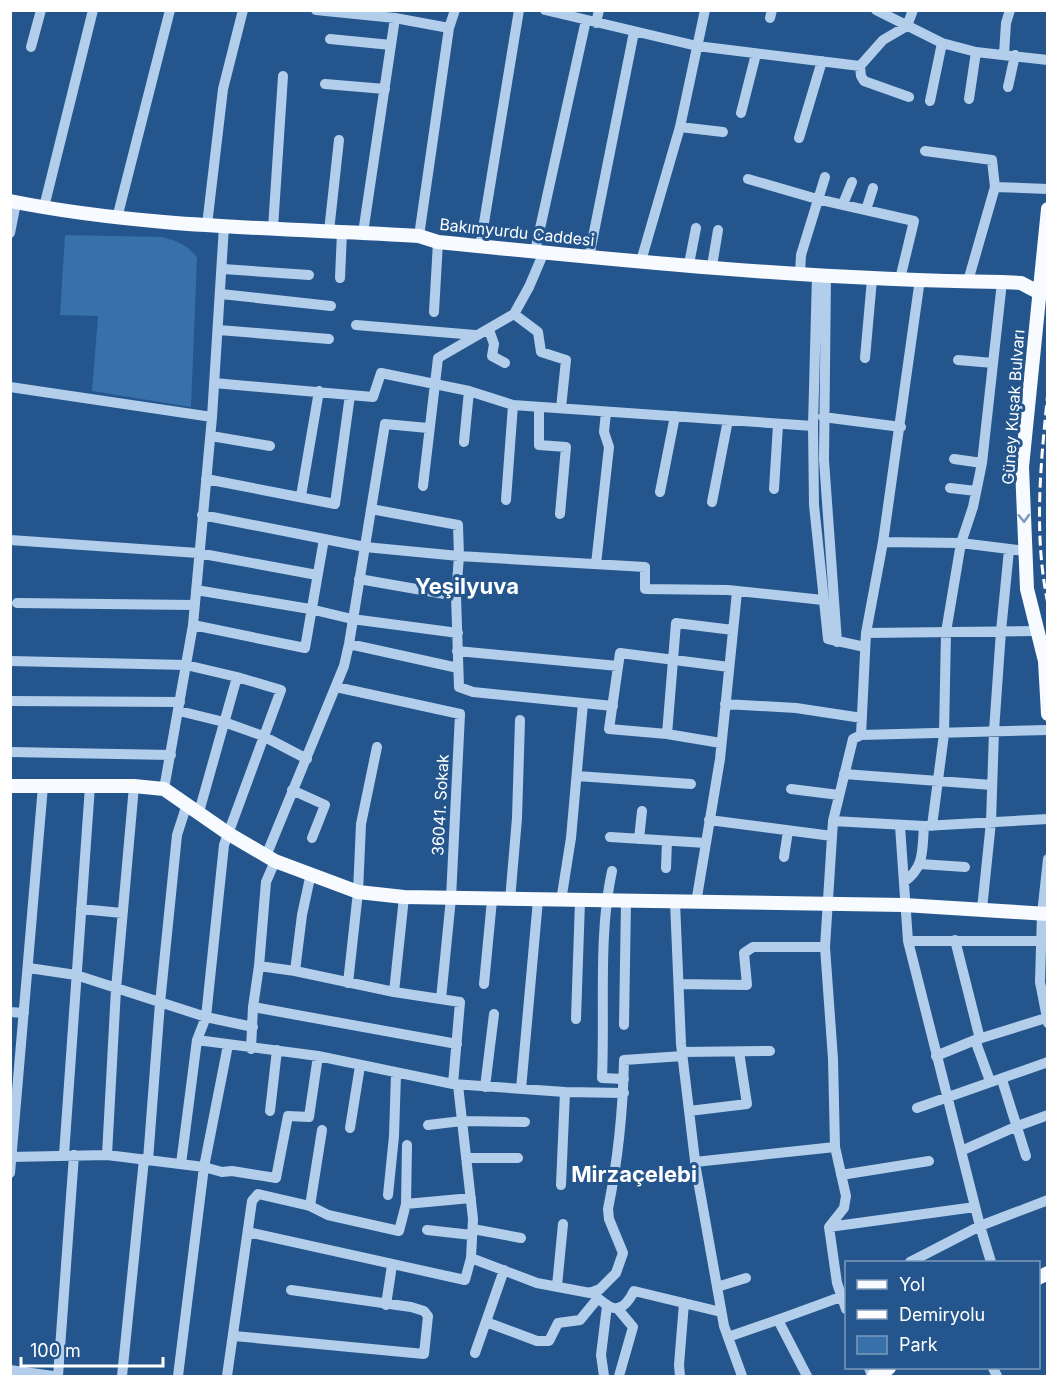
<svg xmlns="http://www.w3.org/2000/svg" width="1058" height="1387" font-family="Inter,sans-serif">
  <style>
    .green { fill: #3870aa }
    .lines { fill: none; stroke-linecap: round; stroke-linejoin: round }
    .minor { stroke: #b3ceeb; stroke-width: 10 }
    .major { stroke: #f7fafe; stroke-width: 14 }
    .rail { stroke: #fff; stroke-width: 3; stroke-dasharray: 10 4.5; stroke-linecap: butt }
    .oneway { stroke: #7898ba }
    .labels { text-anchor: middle; stroke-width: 6; stroke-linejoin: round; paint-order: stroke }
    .street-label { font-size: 16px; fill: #fff; stroke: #24568d }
    .district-label { font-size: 22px; font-weight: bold; fill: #fff; stroke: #24568d }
  </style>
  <rect width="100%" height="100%" fill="#24568d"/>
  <!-- green -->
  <path class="green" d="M65,235l97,2c15,4 27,8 35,21l-6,149 -99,-16 6,-75 -38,-1z"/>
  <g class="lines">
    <!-- minor -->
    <path class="minor" d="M316,10l79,8 54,10
      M545,10l152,36 163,20 23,-26 24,-14 6,-16
      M876,10l66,33 34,9 72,8
      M770,18l2,-8
      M596,23l3,-13
      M330,39l61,6
      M31,47l10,-37
      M1004,54l2,-31 4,-13
      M860,66l1,10 3,5 45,16
      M325,84l60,5
      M1008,87l7,-32
      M969,99l7,-47
      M930,101l12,-58
      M741,113l15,-59
      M680,127l43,5
      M799,138l23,-77
      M925,151l67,9 3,27 -27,94
      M748,179l69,20 97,22 -14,58
      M995,187l53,2
      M843,204l9,-22
      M44,207l49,-197
      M866,210l7,-22
      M117,218l53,-208
      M207,225l16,-136 20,-79
      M273,228l10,-152
      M329,231l10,-91
      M10,233l6,-30
      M363,233l32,-215
      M419,236l30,-208 6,-18
      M480,247l39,-237
      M535,251l51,-231
      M589,257l45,-225
      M641,261l39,-134 25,-117
      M689,264l7,-36
      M712,266l6,-36
      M223,269l86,6
      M800,273l1,-18 24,-78
      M817,275l-4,151 1,79 14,134 37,8
      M826,275l-2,185 13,182
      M340,278l2,-46
      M221,294l110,12
      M434,312l4,-70
      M514,314l24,18 3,20 25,8 -5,48
      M356,325l119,10
      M219,330l110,9
      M489,330l5,14 -2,12 13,7
      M865,358l7,-79
      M958,360l35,3
      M214,383l159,14 8,-24 88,18 44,14 300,21
      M10,387l202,30
      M539,407v38l27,2 -6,67
      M823,417l78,10
      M211,436l59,10
      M464,442l5,-51
      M954,459l28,4
      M206,479l129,25 15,-109
      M423,486l15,-128 76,-44 15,-27 15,-35
      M950,488l26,3
      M774,489l4,-64
      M660,492l15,-76
      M301,496l18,-105
      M506,500l7,-95
      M712,502l16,-82
      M371,509l87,16 1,31 -3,40 3,91 14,5 140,14
      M202,515l163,32 94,9 186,11v22l83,1 95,10
      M10,540l188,13 119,22
      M883,542l78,1 64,8
      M596,564l13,-117 -5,-15 2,-20
      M359,579l97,17
      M196,590l114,19 42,10 106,14
      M17,603l177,2
      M193,625l112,23 19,-109
      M866,633l171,-2
      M349,644l109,24
      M457,651l161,15
      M10,661l176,4 51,12 44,13 -57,155 -18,172 -9,23 -16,124
      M336,687l124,27 -9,184 -10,101
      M10,701l170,1
      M725,704l71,4 66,10
      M179,711l45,11 39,14 44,23
      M667,734l-58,-5 11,-76 109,14
      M861,735l187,-5
      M721,743l-54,-9 9,-111 57,7
      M10,752l161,3
      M844,774l148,11
      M577,776l114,8
      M164,789l29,-164 19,-208 12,-191
      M791,789l48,6
      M292,790l33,15 -13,33
      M199,812l38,-135
      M709,820l123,16
      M833,821l91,5 124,-7
      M900,826l8,115 72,285 11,36
      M932,826l12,-92 2,-102 15,-89 12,-36 9,-44 20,-181
      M610,837l96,6
      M639,839l3,-28
      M266,856l78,-190 5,-22 36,-220 43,4
      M784,857l4,-26
      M1048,859l-6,55 -2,68 8,41
      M920,864l45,3
      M666,868l1,-27
      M612,871c-14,64 -7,140 -10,207l22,1
      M904,882c21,-15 18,-32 20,-56
      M510,900l7,-82 3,-98
      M561,901l10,-63 12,-135
      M675,902l6,142 15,125 28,157 18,50
      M696,903l24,-144 17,-167
      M81,909l41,4
      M982,909l9,-87 3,-91 7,-100 8,-81
      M955,940l25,99
      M908,941h133
      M259,966l36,5 99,21 66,10 -7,82
      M29,968l47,7 130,42 47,10
      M295,971l7,-56 9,-42
      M348,983l10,-91 3,-68 16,-77
      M484,984l8,-84
      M679,984l68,1 -3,-32 9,-6h72
      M394,992l10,-95
      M253,1007l204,37
      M10,1012l14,1
      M576,1019l4,-118
      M624,1025l2,-123
      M197,1040l121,16 135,28 112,8 -4,93
      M251,1049l2,-42 6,-41 7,-84 9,-21
      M682,1052l88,-1
      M936,1056l39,-16
      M990,1081l-15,-41 71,-22
      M1003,1083l23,73
      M485,1087l9,-73
      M521,1089l17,-189
      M565,1092l59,1
      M917,1108l131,-46
      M270,1111l7,-61
      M689,1111l58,-7 -8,-52
      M428,1125l34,-4 63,1
      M350,1128l10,-62
      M961,1151l54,-24 33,-12
      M64,1155l26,-369
      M107,1155l9,-166 18,-203
      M10,1157l97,-2 97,12 18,5 10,-1 44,7 12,-62 21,1 9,-61
      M466,1158h52
      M148,1160l12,-157 17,-168 10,-31
      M695,1162l140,-15
      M10,1173l33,-387
      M841,1175l88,-14
      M388,1195l6,-59 2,-62
      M406,1204l65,-6
      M310,1206l12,-76
      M829,1227l146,-20
      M473,1229l48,9
      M427,1230l45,5
      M248,1232l217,48 6,-22 2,-39 -15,-134
      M471,1258l66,25 53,10 10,-4 16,-16 7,-20 -14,-34 -1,-10c10,-49 15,-98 16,-149l59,-4
      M910,1262l70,-36 68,-26
      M557,1286l6,-62
      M717,1287l29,-9
      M591,1292c18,16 29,27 43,-1l87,21
      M386,1305l6,-40
      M617,1308l16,19 -14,49
      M846,1309l-9,-26 -8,-56 15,-19 2,-12 -11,-49 -2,-88 -8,-112 8,-126 20,-82 8,-4 5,-102 17,-91 37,-263
      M778,1320l29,56
      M486,1322l51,19h12l9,-18 22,-3 18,-22
      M234,1336l190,18 4,-38 -4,-5 -13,-4 -120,-17
      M728,1337l55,-19 63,-23
      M475,1353l29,-83
      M869,1368l3,8
      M993,1368l4,8
      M10,1370l43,6
      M58,1376l16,-221
      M122,1376l22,-217
      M178,1376l26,-209 24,-122
      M227,1376l25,-175 6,-7 52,12 18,9 71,16 7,-27 1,-59
      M604,1376l-3,-21 6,-49
      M680,1376l-1,-11 5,-62"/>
    <!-- major -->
    <path class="major" d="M10,201c134,27 273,27 409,35l19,6c187,19 376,38 564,40l19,1 17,9
      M1048,209l-26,258 5,122 18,72 3,53
      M10,786h124l30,3 65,45 46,27 83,31 46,5 500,8 144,9
      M1038,1278l10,-5
      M874,1376l15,-8"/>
    <!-- rail -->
    <path class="rail" d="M1048,391c-7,70 -15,142 0,213"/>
  </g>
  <!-- one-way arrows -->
  <defs><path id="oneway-chevron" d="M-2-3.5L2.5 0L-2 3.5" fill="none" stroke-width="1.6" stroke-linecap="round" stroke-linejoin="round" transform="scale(1.5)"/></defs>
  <use class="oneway" href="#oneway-chevron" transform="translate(1024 518) rotate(88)"/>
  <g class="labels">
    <!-- street labels -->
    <g class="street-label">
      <text transform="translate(517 232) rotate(6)" y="6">Bakımyurdu Caddesi</text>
      <text transform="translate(1013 407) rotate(-86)" y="6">Güney Kuşak Bulvarı</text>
      <text transform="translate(440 805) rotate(-87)" y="6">36041. Sokak</text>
    </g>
    <!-- district labels -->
    <g class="district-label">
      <text x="467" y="594">Yeşilyuva</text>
      <text x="634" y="1182">Mirzaçelebi</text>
    </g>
  </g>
  <!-- border -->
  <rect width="1058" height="1387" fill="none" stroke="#ffffff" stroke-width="24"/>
  <!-- legend -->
  <rect x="845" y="1261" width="195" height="108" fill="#24568d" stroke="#7c9abb" stroke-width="1.5"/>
  <rect x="857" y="1280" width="30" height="9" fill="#f7fafe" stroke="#7c9abb" stroke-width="1.5"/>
  <text x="899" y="1291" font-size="18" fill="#ffffff">Yol</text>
  <rect x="857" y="1310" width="30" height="9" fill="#ffffff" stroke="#7c9abb" stroke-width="1.5"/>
  <text x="899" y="1321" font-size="18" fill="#ffffff">Demiryolu</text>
  <rect x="857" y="1336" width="30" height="18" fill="#3870aa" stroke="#7c9abb" stroke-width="1.5"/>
  <text x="899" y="1351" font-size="18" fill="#ffffff">Park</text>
  <!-- scale -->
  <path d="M21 1357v9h142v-9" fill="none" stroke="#ffffff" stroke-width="3"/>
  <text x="30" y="1357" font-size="18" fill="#ffffff" stroke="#24568d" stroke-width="4.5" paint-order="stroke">100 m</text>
</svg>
